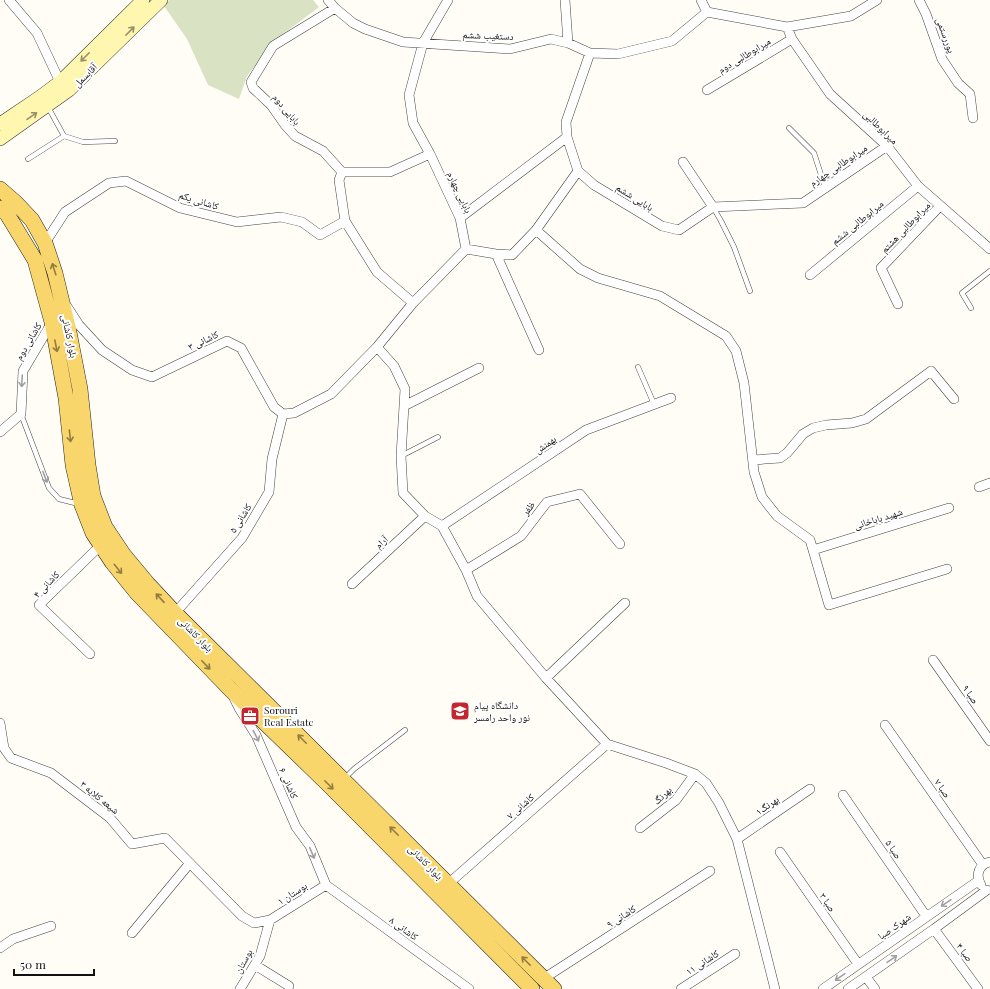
<svg xmlns="http://www.w3.org/2000/svg" width="990" height="989" font-family="'Playfair Display','Noto Naskh Arabic',serif">
  <style>
    .cemetery { fill: #d9e3c4 }
    .lines { fill: none; stroke-linecap: round; stroke-linejoin: round }
    .lane-casing { stroke: #444; stroke-width: 5.5 }
    .street-casing { stroke: #444; stroke-width: 10 }
    .secondary-casing { stroke: #333; stroke-width: 14 }
    .primary-casing { stroke: #222; stroke-width: 16 }
    .lane { stroke: #fff; stroke-width: 4.5 }
    .street { stroke: #fff; stroke-width: 9 }
    .secondary { stroke: #fff6b0; stroke-width: 13 }
    .primary { stroke: #f9d66b; stroke-width: 15 }
    .oneway { stroke: #948f68 }
    .oneway2 { stroke: #917d42 }
    .oneway3 { stroke: #a0a0a0 }
    .labels { text-anchor: middle; stroke-width: 4; stroke-linejoin: round; paint-order: stroke }
    .street-label { font-size: 10px; fill: #111; stroke: #fff }
    .poi-label { font-size: 10px; fill: #111; stroke: #fff; text-anchor: start }
  </style>
  <rect width="100%" height="100%" fill="#fffdf5"/>
  <!-- cemetery -->
  <path class="cemetery" d="M169,0h144l6,7 -45,34 -27,35 -8,23 -31,-14 -21,-46 -23,-33z"/>
  <g class="lines">
    <!-- lane casing -->
    <g class="lane-casing">
      <path id="lane" d="M48,107l16,29 19,6 32,-1
        M789,128l25,25 11,34
        M28,159l36,-23
        M713,207l8,14 13,26 16,44
        M971,308l-9,-15 28,-22
        M638,367l16,37
        M21,414l28,74 10,11 20,5
        M401,456l37,-19
        M345,778l9,-9 51,-39"/>
    </g>
    <!-- street casing -->
    <g class="street-casing">
      <path id="street" d="M9,0l28,33 23,49
        M328,0l7,8 18,15 12,6 38,13 107,7 41,-10 17,4 22,10 28,1 54,-13 35,-29 80,15 64,-11 26,-16
        M565,0l3,43
        M701,0l6,12
        M919,0l7,14 16,45 16,24 12,11 3,24
        M335,8l-62,38 -22,36 2,6 18,17 14,20 10,11 28,15 19,21
        M787,27l5,12 38,55 57,52 31,40 72,63
        M590,53l-24,69 1,15 11,34 16,14 68,41 17,4 34,-23 90,-4 84,-57
        M707,90l85,-51
        M683,162l30,45
        M342,172l-3,8 6,41 32,51 36,31
        M342,172h48l40,-18
        M460,218l107,-81
        M536,230l44,39 18,9 62,18 66,40 10,15 8,32 10,89 8,25 15,19 33,24 3,10 16,55 118,-36
        M45,243l20,-31 44,-29 17,-2 54,27 57,14 44,-5 21,5 18,13 25,-14
        M466,249l30,5 16,1 24,-25 42,-59
        M496,254l43,96
        M810,275l108,-89
        M898,304l-17,-36 59,-62
        M66,305l13,20 23,25 30,20 20,7 75,-36 14,7 33,59 9,7 11,-1 37,-19 46,-47 36,-44 53,-54 -6,-31 -30,-64 -17,-31 -4,-28 14,-52 25,-43
        M377,347l17,19 11,23 -4,67 2,37 22,23 17,10 24,44 11,26 69,82 61,66 59,19 29,11 11,9 13,20 18,36 38,150
        M404,406l75,-38
        M0,432l21,-18 2,-43 29,-49
        M753,460l27,-2 7,-5 16,-19 10,-6 13,-3 26,-2 14,-4 65,-48 23,28
        M979,487l11,-4
        M442,526l144,-96 85,-32
        M813,550l136,-42
        M466,570l55,-34 26,-34 33,-8 40,50
        M352,584l73,-68
        M175,613l67,-75 27,-46 3,-33 11,-45
        M90,654l-51,-49 62,-60
        M933,660l57,81
        M546,678l79,-75
        M234,698l5,10 17,27 40,92 14,19 16,39
        M0,723l4,25 7,10 40,15 59,45 22,26 33,-6 77,78 12,7 16,-3 56,-35
        M885,725l98,140
        M843,795l83,121
        M640,828l36,-28 19,-26
        M737,839l73,-50
        M780,852l78,112
        M448,884l159,-140
        M326,885l143,104
        M981,885c-6,-10 -2,-21 9,-23
        M934,929l44,60
        M132,933l58,-70
        M0,948l13,-9 38,-13
        M255,965l34,21
        M866,977l9,12
        M543,979l167,-108
        M240,989l20,-33 10,-36
        M681,989l54,-35
        M823,989l155,-108
        M848,989l86,-60 53,-39"/>
    </g>
    <!-- secondary casing -->
    <g class="secondary-casing">
      <path id="secondary" d="M0,124l40,-27 20,-15 83,-82
        M0,139l69,-49 92,-90"/>
    </g>
    <!-- primary casing -->
    <g class="primary-casing">
      <path id="primary" d="M0,189l16,14 16,17 13,23 10,30 13,54 12,62 8,76 5,31 12,31 18,27 25,30 27,29 379,376
        M0,208l7,6 28,46 17,62 14,76 7,67 9,40 11,28 19,29 25,31 93,96 100,97 202,203"/>
    </g>
    <!-- lane -->
    <use href="#lane" class="lane"/>
    <!-- street -->
    <use href="#street" class="street"/>
    <!-- secondary -->
    <use href="#secondary" class="secondary"/>
    <!-- primary -->
    <use href="#primary" class="primary"/>
  </g>
  <!-- one-way arrows -->
  <defs><path id="oneway-shaft" d="M-6 0H5M1.5-3L5.5 0L1.5 3" fill="none" stroke-width="1.6" stroke-linecap="round" stroke-linejoin="round"/></defs>
  <g class="oneway">
    <use href="#oneway-shaft" transform="translate(130 31) rotate(-45)"/>
    <use href="#oneway-shaft" transform="translate(85 57) rotate(135)"/>
    <use href="#oneway-shaft" transform="translate(32 116) rotate(-35)"/>
  </g>
  <g class="oneway2">
    <use href="#oneway-shaft" transform="translate(54 269) rotate(-108)"/>
    <use href="#oneway-shaft" transform="translate(56 346) rotate(79)"/>
    <use href="#oneway-shaft" transform="translate(70 436) rotate(84)"/>
    <use href="#oneway-shaft" transform="translate(118 569) rotate(51)"/>
    <use href="#oneway-shaft" transform="translate(160 598) rotate(-133)"/>
    <use href="#oneway-shaft" transform="translate(206 665) rotate(46)"/>
    <use href="#oneway-shaft" transform="translate(302 739) rotate(-135)"/>
    <use href="#oneway-shaft" transform="translate(329 785) rotate(45)"/>
    <use href="#oneway-shaft" transform="translate(394 831) rotate(-135)"/>
    <use href="#oneway-shaft" transform="translate(526 961) rotate(-135)"/>
  </g>
  <g class="oneway3">
    <use href="#oneway-shaft" transform="translate(22 381) rotate(93)"/>
    <use href="#oneway-shaft" transform="translate(45 477) rotate(69)"/>
    <use href="#oneway-shaft" transform="translate(256 736) rotate(63)"/>
    <use href="#oneway-shaft" transform="translate(312 853) rotate(67)"/>
    <use href="#oneway-shaft" transform="translate(946 903) rotate(146)"/>
    <use href="#oneway-shaft" transform="translate(892 959) rotate(-35)"/>
    <use href="#oneway-shaft" transform="translate(840 977) rotate(145)"/>
  </g>
  <!-- icons -->
  <defs>
    <g id="university-square" transform="scale(1)"><rect x="-9" y="-9" width="18" height="18" rx="4" fill="#c4262e" stroke="#fff"/><path d="M0-5L7-2L0 1L-7-2ZM-4 1L0 2.5L4 1V4Q0 6-4 4Z" fill="#fff"/></g>
    <g id="office-square" transform="scale(1)"><rect x="-9" y="-9" width="18" height="18" rx="4" fill="#c4262e" stroke="#fff"/><path d="M-6-3h4V-5.5h4V-3h4V5H-6ZM-1-4.5V-3h2v-1.5ZM-6 0V1H6V0Z" fill="#fff"/></g>
  </defs>
  <g fill-rule="evenodd">
    <use href="#university-square" x="460" y="711"/>
    <use href="#office-square" x="250" y="716"/>
  </g>
  <g class="labels">
    <!-- street labels -->
    <g class="street-label">
      <text transform="translate(488 35) rotate(2)" y="4">دستغیب ششم</text>
      <text transform="translate(946 35) rotate(70)" y="4">پوررستمی</text>
      <text transform="translate(744 55) rotate(-31)" y="4">میرابوطالبی دوم</text>
      <text transform="translate(85 75) rotate(-45)" y="4">آقابسمل</text>
      <text transform="translate(287 109) rotate(50)" y="4">بابایی دوم</text>
      <text transform="translate(881 127) rotate(44)" y="4">میرابوطالبی</text>
      <text transform="translate(838 165) rotate(-34)" y="4">میرابوطالبی چهارم</text>
      <text transform="translate(460 192) rotate(65)" y="4">بابایی چهارم</text>
      <text transform="translate(635 197) rotate(32)" y="4">بابایی ششم</text>
      <text transform="translate(199 200) rotate(17)" y="4">کاشانی یکم</text>
      <text transform="translate(857 222) rotate(-39)" y="4">میرابوطالبی ششم</text>
      <text transform="translate(905 227) rotate(-46)" y="4">میرابوطالبی هشتم</text>
      <text transform="translate(70 336) rotate(78)" y="4">بلوار کاشانی</text>
      <text transform="translate(203 340) rotate(-25)" y="4">کاشانی ۳</text>
      <text transform="translate(28 341) rotate(-59)" y="4">کاشانی دوم</text>
      <text transform="translate(545 444) rotate(-34)" y="4">بهمنش</text>
      <text transform="translate(528 508) rotate(-53)" y="4">ظفر</text>
      <text transform="translate(240 518) rotate(-58)" y="4">کاشانی ۵</text>
      <text transform="translate(878 518) rotate(-17)" y="4">شهید باباخانی</text>
      <text transform="translate(381 542) rotate(-43)" y="4">آرام</text>
      <text transform="translate(46 584) rotate(-47)" y="4">کاشانی ۴</text>
      <text transform="translate(196 634) rotate(45)" y="4">بلوار کاشانی</text>
      <text transform="translate(971 694) rotate(55)" y="4">صبا ۹</text>
      <text transform="translate(289 783) rotate(66)" y="4">کاشانی ۶</text>
      <text transform="translate(943 788) rotate(55)" y="4">صبا ۷</text>
      <text transform="translate(662 795) rotate(-43)" y="4">بهرنگ</text>
      <text transform="translate(100 797) rotate(39)" y="4">شیعه کلایه ۳</text>
      <text transform="translate(767 805) rotate(-35)" y="4">۱بهرنگ</text>
      <text transform="translate(520 806) rotate(-41)" y="4">کاشانی ۷</text>
      <text transform="translate(894 849) rotate(56)" y="4">صبا ۵</text>
      <text transform="translate(426 862) rotate(45)" y="4">بلوار کاشانی</text>
      <text transform="translate(292 893) rotate(-32)" y="4">بوستان ۱</text>
      <text transform="translate(828 902) rotate(55)" y="4">صبا ۳</text>
      <text transform="translate(621 916) rotate(-33)" y="4">کاشانی ۹</text>
      <text transform="translate(894 926) rotate(-35)" y="4">شهرک صبا</text>
      <text transform="translate(404 928) rotate(36)" y="4">کاشانی ۸</text>
      <text transform="translate(965 952) rotate(53)" y="4">صبا ۴</text>
      <text transform="translate(243 961) rotate(-61)" y="4">بوستان</text>
      <text transform="translate(702 962) rotate(-33)" y="4">کاشانی ۱۱</text>
    </g>
    <!-- poi labels -->
    <g class="poi-label">
      <text x="474" y="709">دانشگاه پیام<tspan x="474" dy="12">نور واحد رامسر</tspan></text>
      <text x="264" y="714">Sorouri<tspan x="264" dy="12">Real Estate</tspan></text>
    </g>
  </g>
  <!-- scale -->
  <path d="M14 969v6h80v-6" fill="none" stroke="#111111" stroke-width="2"/>
  <text x="20" y="969" font-size="12" fill="#111111" stroke="#ffffff" stroke-width="3" paint-order="stroke">50 m</text>
</svg>
